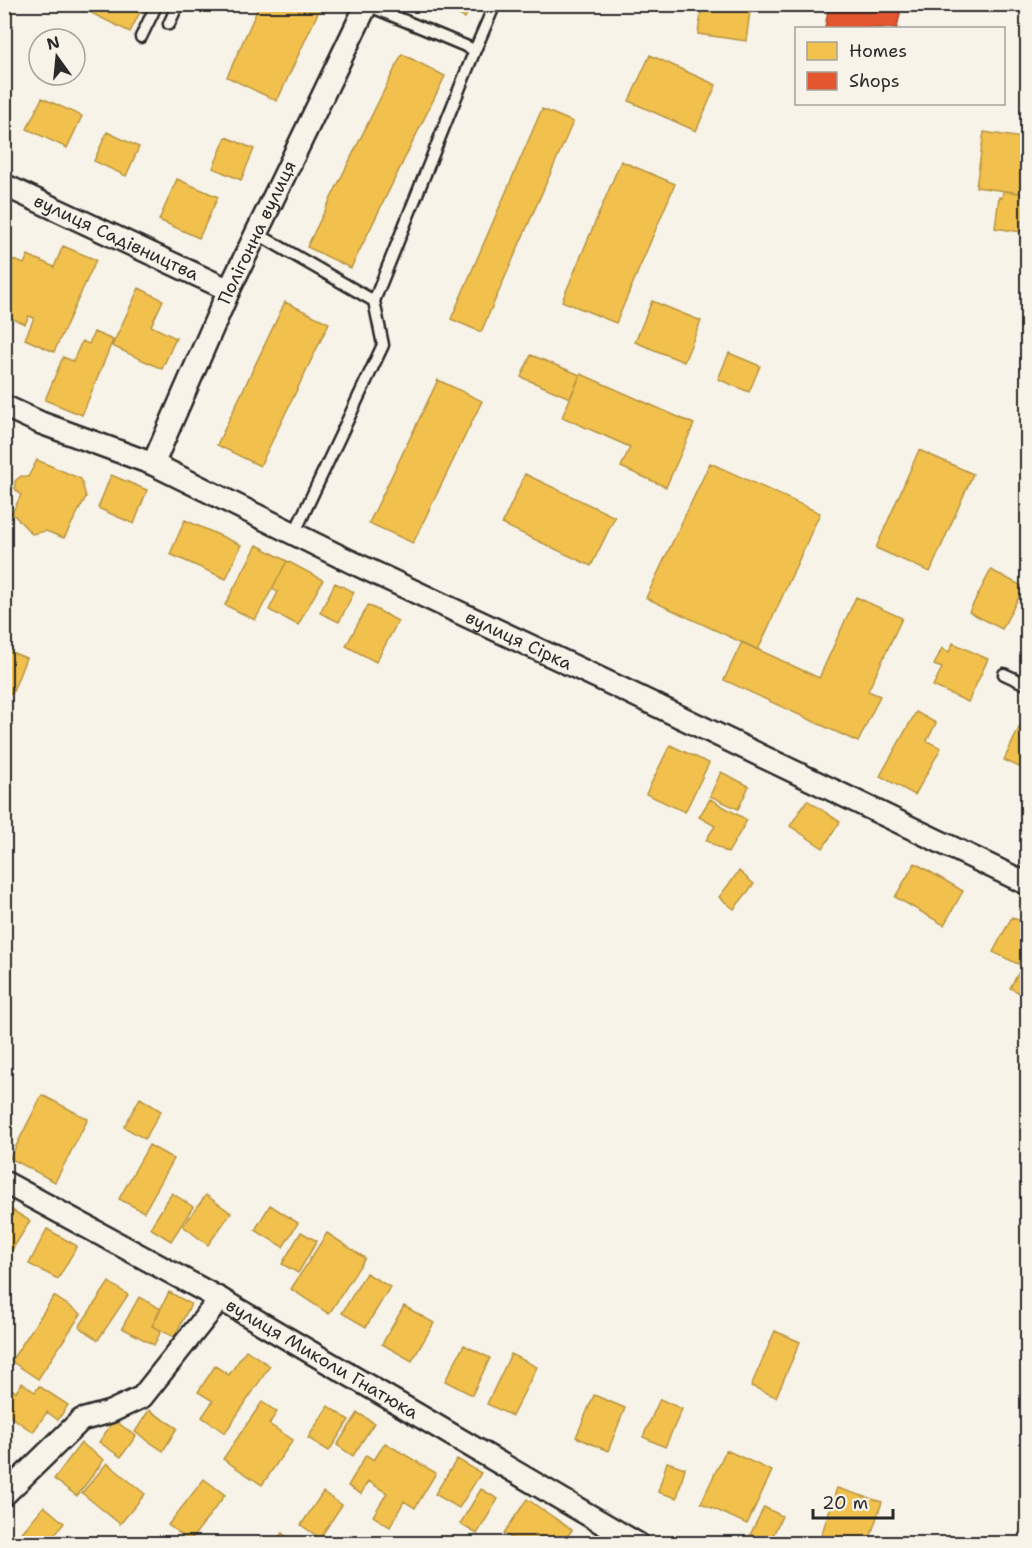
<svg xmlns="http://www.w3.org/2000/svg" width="1032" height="1548" font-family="'Shantell Sans',sans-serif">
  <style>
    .homes { fill: #f2c14e; stroke: #b69444; stroke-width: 1.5 }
    .shops { fill: #e4572e; stroke: #ac4a2d; stroke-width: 1.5 }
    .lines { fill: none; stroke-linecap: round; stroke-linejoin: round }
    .lane-casing { stroke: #2b2b2b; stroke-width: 15 }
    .street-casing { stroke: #2b2b2b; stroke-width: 26 }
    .lane { stroke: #f7f3e8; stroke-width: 10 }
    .street { stroke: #f7f3e8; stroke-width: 21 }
    .labels { text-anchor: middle; stroke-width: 6; stroke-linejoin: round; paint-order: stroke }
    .street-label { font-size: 18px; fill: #2b2b2b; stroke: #f7f3e8 }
  </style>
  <rect width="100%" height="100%" fill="#f7f3e8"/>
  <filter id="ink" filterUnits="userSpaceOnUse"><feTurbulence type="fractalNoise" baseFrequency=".0167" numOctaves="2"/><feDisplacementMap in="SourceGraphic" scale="12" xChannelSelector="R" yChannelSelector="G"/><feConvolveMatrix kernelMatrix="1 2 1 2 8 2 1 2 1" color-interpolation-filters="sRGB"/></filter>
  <g filter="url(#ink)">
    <!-- homes -->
    <path class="homes" d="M90,4h54l-14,28 -43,-21z
      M260,4h62l-45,97 -50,-24z
      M436,4h35l-6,14z
      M702,4h49l-5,37 -48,-7z
      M402,54l43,22 -94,192 -44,-21z
      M650,55l66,30 -20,46 -67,-30z
      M42,98l40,18 -15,32 -40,-19z
      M542,109l31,13 -92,210 -30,-13z
      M107,132l32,15 -13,29 -32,-15z
      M984,132l44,7v55l-52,-7z
      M226,137l28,12 -13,31 -28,-12z
      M621,161l54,23 -59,139 -54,-22z
      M177,179l41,18 -19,41 -40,-18z
      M1003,191l25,3v39l-33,-5 4,-31 3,1z
      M63,246l33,14 -42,92 -29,-13 9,-21 -5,-2 -4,8 -21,-9 3,-8 -3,-1v-50l20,8 4,-9 26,12z
      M139,288l24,12 -12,26 25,12 -14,31 -50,-23z
      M652,301l49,20 -17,41 -49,-20z
      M285,302l44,21 -69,143 -43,-21z
      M94,332l19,8 -31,75 -37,-15 18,-43 10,4 9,-20 7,3z
      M729,353l31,13 -11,26 -31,-13z
      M531,355l49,20 -10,23 -49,-21z
      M581,374l113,50 -28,63 -45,-20 9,-20 -68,-30z
      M438,380l44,21 -69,142 -44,-20z
      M919,450l54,24 -43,98 -54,-24z
      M37,460l44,19 5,18 -22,41 -18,-7 -14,3 -20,-21 9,-18 -6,-6v-8l6,-5 7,1z
      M710,463l110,50 -62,137 -112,-52z
      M525,474l90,43 -24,49 -89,-42z
      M111,475l36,15 -13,34 -36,-16z
      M185,520l56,25 -15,34 -56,-25z
      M257,545l30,16 -32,59 -30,-15z
      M287,561l36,19 -25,45 -29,-15 9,-18 -6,-3z
      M991,570l33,17 -22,42 -33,-17z
      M335,583l19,9 -15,30 -19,-9z
      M856,597l46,21 -34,73 12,5 -22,46 -134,-62 18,-38 77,36z
      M368,605l30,16 -22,41 -30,-16z
      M953,643l35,16 -20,43 -35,-16 9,-18 -8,-3 8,-17 7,4z
      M4,649l22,9 -14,36 -8,-2z
      M1027,711h1v60l-24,-11z
      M916,712l20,11 -9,18 14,7 -26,47 -35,-19z
      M670,745l39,18 -24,49 -39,-18z
      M721,772l28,14 -11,23 -28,-13z
      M710,799l37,21 -19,33 -22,-13 9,-14 -16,-9z
      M807,800l33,22 -17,26 -33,-22z
      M915,863l48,28 -19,34 -49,-28z
      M739,871l15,13 -20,25 -15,-12z
      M1012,917l16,8v20l-10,19 -25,-12z
      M1028,956v41l-18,-9z
      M42,1095l46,24 -33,63 -45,-24z
      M140,1098l21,13 -16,28 -21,-12z
      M149,1145l25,14 -30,53 -25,-13z
      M172,1193l21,14 -22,34 -21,-13z
      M206,1195l25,18 -23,32 -25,-19z
      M270,1205l28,18 -15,24 -28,-17z
      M7,1207l23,14 -26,42v-53z
      M47,1229l30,17 -19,33 -29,-15z
      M301,1232l16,9 -19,32 -16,-9z
      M327,1233l38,25 -36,56 -38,-25z
      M366,1273l24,14 -24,40 -24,-14z
      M109,1282l19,13 -30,45 -19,-13z
      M169,1292l22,12 -17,33 -22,-11z
      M54,1296l27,18 -43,65 -27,-18z
      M139,1297l22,12 -9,17 9,5 -7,14 -32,-17z
      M404,1306l30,17 -22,38 -30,-17z
      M775,1331l25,11 -24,55 -25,-11z
      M464,1345l26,13 -18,37 -27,-14z
      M246,1350l24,16 -45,67 -23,-16 11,-16 -15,-9 17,-26 14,9z
      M511,1354l26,13 -25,49 -25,-12z
      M22,1383l13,9 4,-6 29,19 -10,15 -11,-8 -14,20 -29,-20v-28l12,8z
      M594,1395l31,13 -17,43 -32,-14z
      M660,1399l22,10 -17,38 -22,-10z
      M262,1402l15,10 -8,12 24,16 -31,45 -39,-26z
      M328,1406l21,14 -20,31 -21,-13z
      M149,1410l28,18 -14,23 -28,-19z
      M358,1413l16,10 -21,33 -16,-11z
      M114,1420l22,16 -15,21 -22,-15z
      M81,1443l23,17 -27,36 -23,-17z
      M385,1443l51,30 -21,35 -11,-7 -14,26 -17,-11 14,-23 -19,-12 -7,13 -13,-8 18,-31 8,5z
      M726,1450l46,21 -25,53 -46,-21z
      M457,1459l24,14 -22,35 -24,-14z
      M667,1462l18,6 -8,30 -19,-6z
      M107,1463l38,31 -25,30 -38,-31z
      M204,1479l21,16 -35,46 -22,-16z
      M837,1488l45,14 -14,42h-23l-24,-8z
      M481,1489l17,10 -21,35 -17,-10z
      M323,1492l19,13 -22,33 -19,-13z
      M527,1499l45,31 -10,14h-42l-16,-11z
      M44,1506l20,17 -17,21h-31l-2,-2z
      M764,1507l18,9 -13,28 -19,-9z
      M282,1533l14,11h-22z"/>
    <!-- shops -->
    <path class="shops" d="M829,4h73l-5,24h-72z"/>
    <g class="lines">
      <!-- lane casing -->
      <g class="lane-casing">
        <path id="lane" d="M367,5l108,45
          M169,24l9,-20
          M141,37l16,-33
          M256,233l118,68 101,-251 20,-46
          M294,534l89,-189 -9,-44
          M1004,674l24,11"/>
      </g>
      <!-- street casing -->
      <g class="street-casing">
        <g id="street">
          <path id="s1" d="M4,185l225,105"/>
          <path id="s2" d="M4,406l37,17 112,41 188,93 277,130 410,197"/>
          <path id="s3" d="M153,464l76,-174 138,-286"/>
          <path id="s4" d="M4,1182l216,117 418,245"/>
          <path d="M4,1495l77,-75 29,-8 32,-15 78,-98"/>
        </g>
      </g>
      <!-- lane -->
      <use href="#lane" class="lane"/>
      <!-- street -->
      <use href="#street" class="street"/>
    </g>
  </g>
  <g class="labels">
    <!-- street labels -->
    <g class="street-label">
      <text dy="6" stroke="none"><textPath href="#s3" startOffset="254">Полігонна вулиця</textPath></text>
      <text dy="6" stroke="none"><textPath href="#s1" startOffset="124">вулиця Садівництва</textPath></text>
      <text dy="6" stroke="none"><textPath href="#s2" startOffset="566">вулиця Сірка</textPath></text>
      <text dy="6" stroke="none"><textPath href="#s4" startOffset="364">вулиця Миколи Гнатюка</textPath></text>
    </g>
  </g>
  <!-- margin -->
  <rect width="1032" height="1548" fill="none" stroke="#f7f3e8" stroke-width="24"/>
  <rect x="12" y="12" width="1008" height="1524" fill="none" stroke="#2b2b2b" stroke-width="2" filter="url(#ink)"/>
  <!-- legend -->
  <rect x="795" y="27" width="210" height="78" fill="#f7f3e8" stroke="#a5a39c" stroke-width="1.5"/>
  <rect x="807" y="42" width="30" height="18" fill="#f2c14e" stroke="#a5a39c" stroke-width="1.5"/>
  <text x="849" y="57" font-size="18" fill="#2b2b2b">Homes</text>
  <rect x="807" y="72" width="30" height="18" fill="#e4572e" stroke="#a5a39c" stroke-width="1.5"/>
  <text x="849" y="87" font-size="18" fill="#2b2b2b">Shops</text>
  <!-- north arrow -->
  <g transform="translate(57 57) rotate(345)"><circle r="28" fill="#f7f3e8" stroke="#a5a39c" stroke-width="1.5"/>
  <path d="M0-4.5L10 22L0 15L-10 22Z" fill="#2b2b2b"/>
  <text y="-9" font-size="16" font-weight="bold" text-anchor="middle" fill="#2b2b2b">N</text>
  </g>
  <!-- scale -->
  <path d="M813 1509v9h80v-9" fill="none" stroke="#2b2b2b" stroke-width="3"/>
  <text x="822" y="1509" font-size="18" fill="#2b2b2b" stroke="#f7f3e8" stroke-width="4.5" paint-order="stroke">20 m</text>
</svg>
